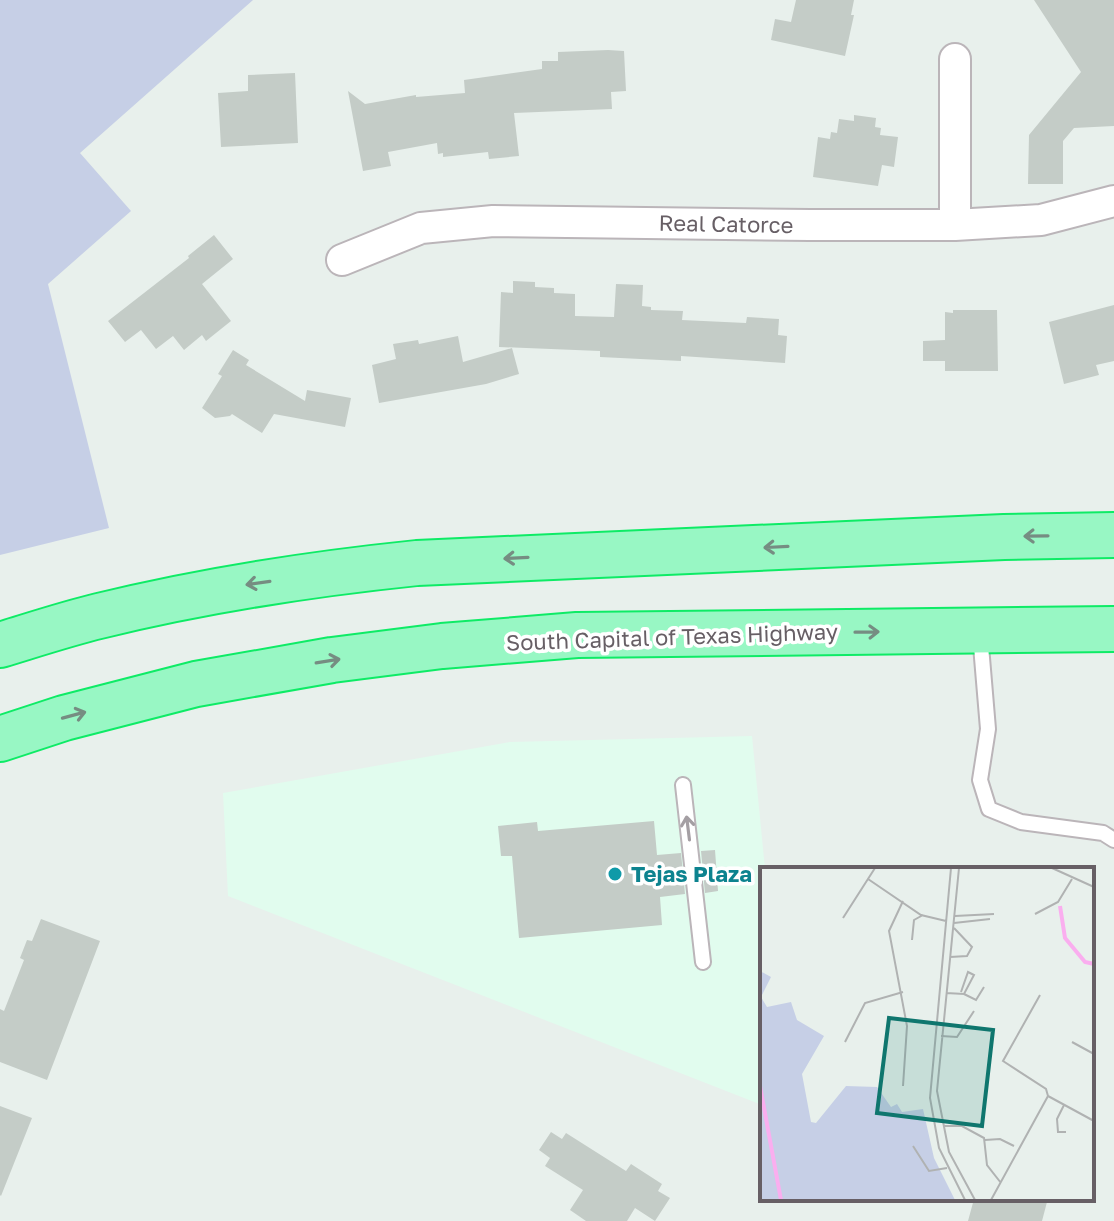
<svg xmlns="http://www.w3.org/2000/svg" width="1114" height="1221" font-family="'Golos Text',sans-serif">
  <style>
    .commercial { fill: #e1fcee }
    .green { fill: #c6cfe6 }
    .building { fill: #c4ccc7 }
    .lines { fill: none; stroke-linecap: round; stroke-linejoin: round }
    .lane-casing { stroke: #bbb5b9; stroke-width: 18 }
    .street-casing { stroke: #bbb5b9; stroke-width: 34 }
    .highway-casing { stroke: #0eeb66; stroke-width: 48 }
    .lane { stroke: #fff; stroke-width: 14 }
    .street { stroke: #fff; stroke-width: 30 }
    .highway { stroke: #98f7c4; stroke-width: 44 }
    .oneway { stroke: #768d82 }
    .oneway2 { stroke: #a49fa3 }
    .culture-dot { fill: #0f9aa8; stroke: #fff; stroke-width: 3 }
    .labels { text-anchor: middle; stroke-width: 7; stroke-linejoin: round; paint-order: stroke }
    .street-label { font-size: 22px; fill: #675f65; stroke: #fff }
    .culture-label { font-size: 22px; font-weight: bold; fill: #0d838f; stroke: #fff; text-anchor: start }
    .inset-river { fill: none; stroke: #faaeef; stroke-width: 4 }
    .inset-road { fill: none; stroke: #b0b2b2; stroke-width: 2 }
    .view { fill: #0f766e; fill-opacity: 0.15; stroke: #0f766e; stroke-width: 4 }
    .inset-edge { fill: none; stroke: #675f65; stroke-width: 4 }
  </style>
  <rect width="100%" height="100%" fill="#e8f0ec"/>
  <!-- commercial -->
  <path class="commercial" d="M752,736l13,133h-3v236l-534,-209 -5,-103 287,-51z"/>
  <!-- green -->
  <path class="green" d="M0,0h253l-173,153 51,58 -83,73 61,244 -109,27z"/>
  <!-- building -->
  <path class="building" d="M796,0h58l-3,15h3l-9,41 -74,-16 4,-21 16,3z
    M1034,0h80v126l-40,2 -11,13v43h-35l1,-49 52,-63z
    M608,50l16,1 2,40 -15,1 1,17 -98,4 5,43 -30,3 -1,-7 -45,5v-4l-5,1 -1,-11 -49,9 3,14 -28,5 -15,-80 17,13 51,-9v2l49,-4 -1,-13 78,-11v-8h16v-9z
    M295,73l3,70 -77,4 -3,-54 30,-2v-16z
    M854,115l22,3 -1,9 6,1 -1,7 18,2 -4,30 -12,-2 -4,21 -65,-9 5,-40 12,2 1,-7 6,1 2,-14 15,2z
    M214,235l19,24 -31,25 29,37 -25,20 -4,-6 -18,15 -11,-14 -17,13 -15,-19 -16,12 -17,-21 81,-63 -1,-2z
    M513,281l22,1v5l19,1v5l21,1v22l39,1 2,-33 27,1 -1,21 9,1v3l32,1 -1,9 64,3 1,-6 32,2 -1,16 9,1 -2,27 -104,-7v5l-81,-4v-6l-101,-4 2,-55 12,1z
    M1114,305v56l-18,4 3,10 -35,9 -15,-62z
    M953,310h44l1,61h-53v-10h-22v-20l22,-1v-28l8,1z
    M458,336l5,26 49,-14 7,26 -33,10 -107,19 -7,-38 24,-6 -3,-15 25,-4 1,4z
    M233,350l16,10 -3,5 59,36 2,-11 44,8 -6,29 -71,-13 -12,19 -30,-19 -2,2 -15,2 -13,-10 20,-32 -4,-2z
    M654,821l3,34 24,-2 4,41 -25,3 2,28 -143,13 -7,-82h-11l-3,-30 39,-4 1,9z
    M715,850l3,41 -13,2 -4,-42z
    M41,919l59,22 -53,139 -47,-18v-53l4,2 20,-51 -4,-2 7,-18 5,1z
    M0,1106l32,12 -31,78 -1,-1z
    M551,1132l11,7 4,-6 60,38 5,-7 31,20 -4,7 12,7 -15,23 -20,-13 -8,13h-41l-16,-11 13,-20 -38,-24 5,-8 -11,-8z
    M974,1199h61l12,3 -5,19h-74z"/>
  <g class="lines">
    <!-- lane casing -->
    <g class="lane-casing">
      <path id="lane" d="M980,634l8,95 -8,51 9,29 32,13 82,11 11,7
        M683,785l20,177"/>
    </g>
    <!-- street casing -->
    <g class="street-casing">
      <path id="street" d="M955,225v-166
        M342,260l79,-32 72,-7 317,4h145l86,-5 73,-19"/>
    </g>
    <!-- highway casing -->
    <g class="highway-casing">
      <path id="highway" d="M0,645c33,-10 66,-21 99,-29 106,-26 211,-42 318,-53l587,-26 110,-2
        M0,739l64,-21 132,-34 136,-24 110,-14 135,-11 537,-6"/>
    </g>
    <!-- lane -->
    <use href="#lane" class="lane"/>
    <!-- street -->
    <use href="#street" class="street"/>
    <!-- highway -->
    <use href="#highway" class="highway"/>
  </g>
  <!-- one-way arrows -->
  <defs><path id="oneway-shaft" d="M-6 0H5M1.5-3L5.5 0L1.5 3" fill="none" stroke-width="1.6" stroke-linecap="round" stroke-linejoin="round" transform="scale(2)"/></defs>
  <g class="oneway">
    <use href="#oneway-shaft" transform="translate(1036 536) rotate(179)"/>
    <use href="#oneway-shaft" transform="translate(776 547) rotate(177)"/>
    <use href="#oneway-shaft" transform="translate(516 558) rotate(177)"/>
    <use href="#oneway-shaft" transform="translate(258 583) rotate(172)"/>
    <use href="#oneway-shaft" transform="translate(867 632) rotate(-1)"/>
    <use href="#oneway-shaft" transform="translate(328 661) rotate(-9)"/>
    <use href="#oneway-shaft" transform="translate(74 715) rotate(-15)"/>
  </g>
  <use class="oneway2" href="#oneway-shaft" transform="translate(688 828) rotate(-97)"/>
  <!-- markers -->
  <circle class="culture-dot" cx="615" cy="874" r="8"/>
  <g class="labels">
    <!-- street labels -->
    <g class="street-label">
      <text transform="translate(726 224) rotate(1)" y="8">Real Catorce</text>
      <text transform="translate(672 637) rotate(-2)" y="8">South Capital of Texas Highway</text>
    </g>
    <!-- culture labels -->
    <g class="culture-label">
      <text x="631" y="882">Tejas Plaza</text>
    </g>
  </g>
  <!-- overview -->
  <g transform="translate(760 867)">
    <rect width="334" height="334" fill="#e8f0ec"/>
    <path d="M0,104l11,6 -10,20 6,10 24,-5 6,18 27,16 -22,38 9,48 5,1 30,-37 31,1 14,20 6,-3 5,8 21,-3 11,49 21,42h-195z" fill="#c6cfe6"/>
    <path class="inset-river" d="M300,39l5,32 20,24 9,2M0,219l21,114"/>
    <path class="inset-road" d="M191,1l-21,230 9,50 26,52M199,1l-22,223 12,61 26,48M292,1l42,19M108,12l53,36 25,6M143,34l-14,30 18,95 -4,60M275,47l23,-12 14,-23M195,49l39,-2M83,51l32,-50M194,56l36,-4M152,73l2,-20 9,-5M190,90l17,-1 5,-9 -18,-19M186,126l18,1 10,-19 -6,-3 -7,20M204,127l12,6 8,-13M280,128l-37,66 43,28 2,7M181,169l16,1 17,-26M85,175l20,-39 38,-11M312,175l22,12M288,229l46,25M304,238l-7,14 1,13h8M184,259h18l22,12 3,27 14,18M225,273l15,-1 14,7M153,279l16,25 18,-3M231,333l57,-104"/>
    <path class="view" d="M129,151l104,12 -11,96 -105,-13z"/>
    <rect width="334" height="334" class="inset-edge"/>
  </g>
</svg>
